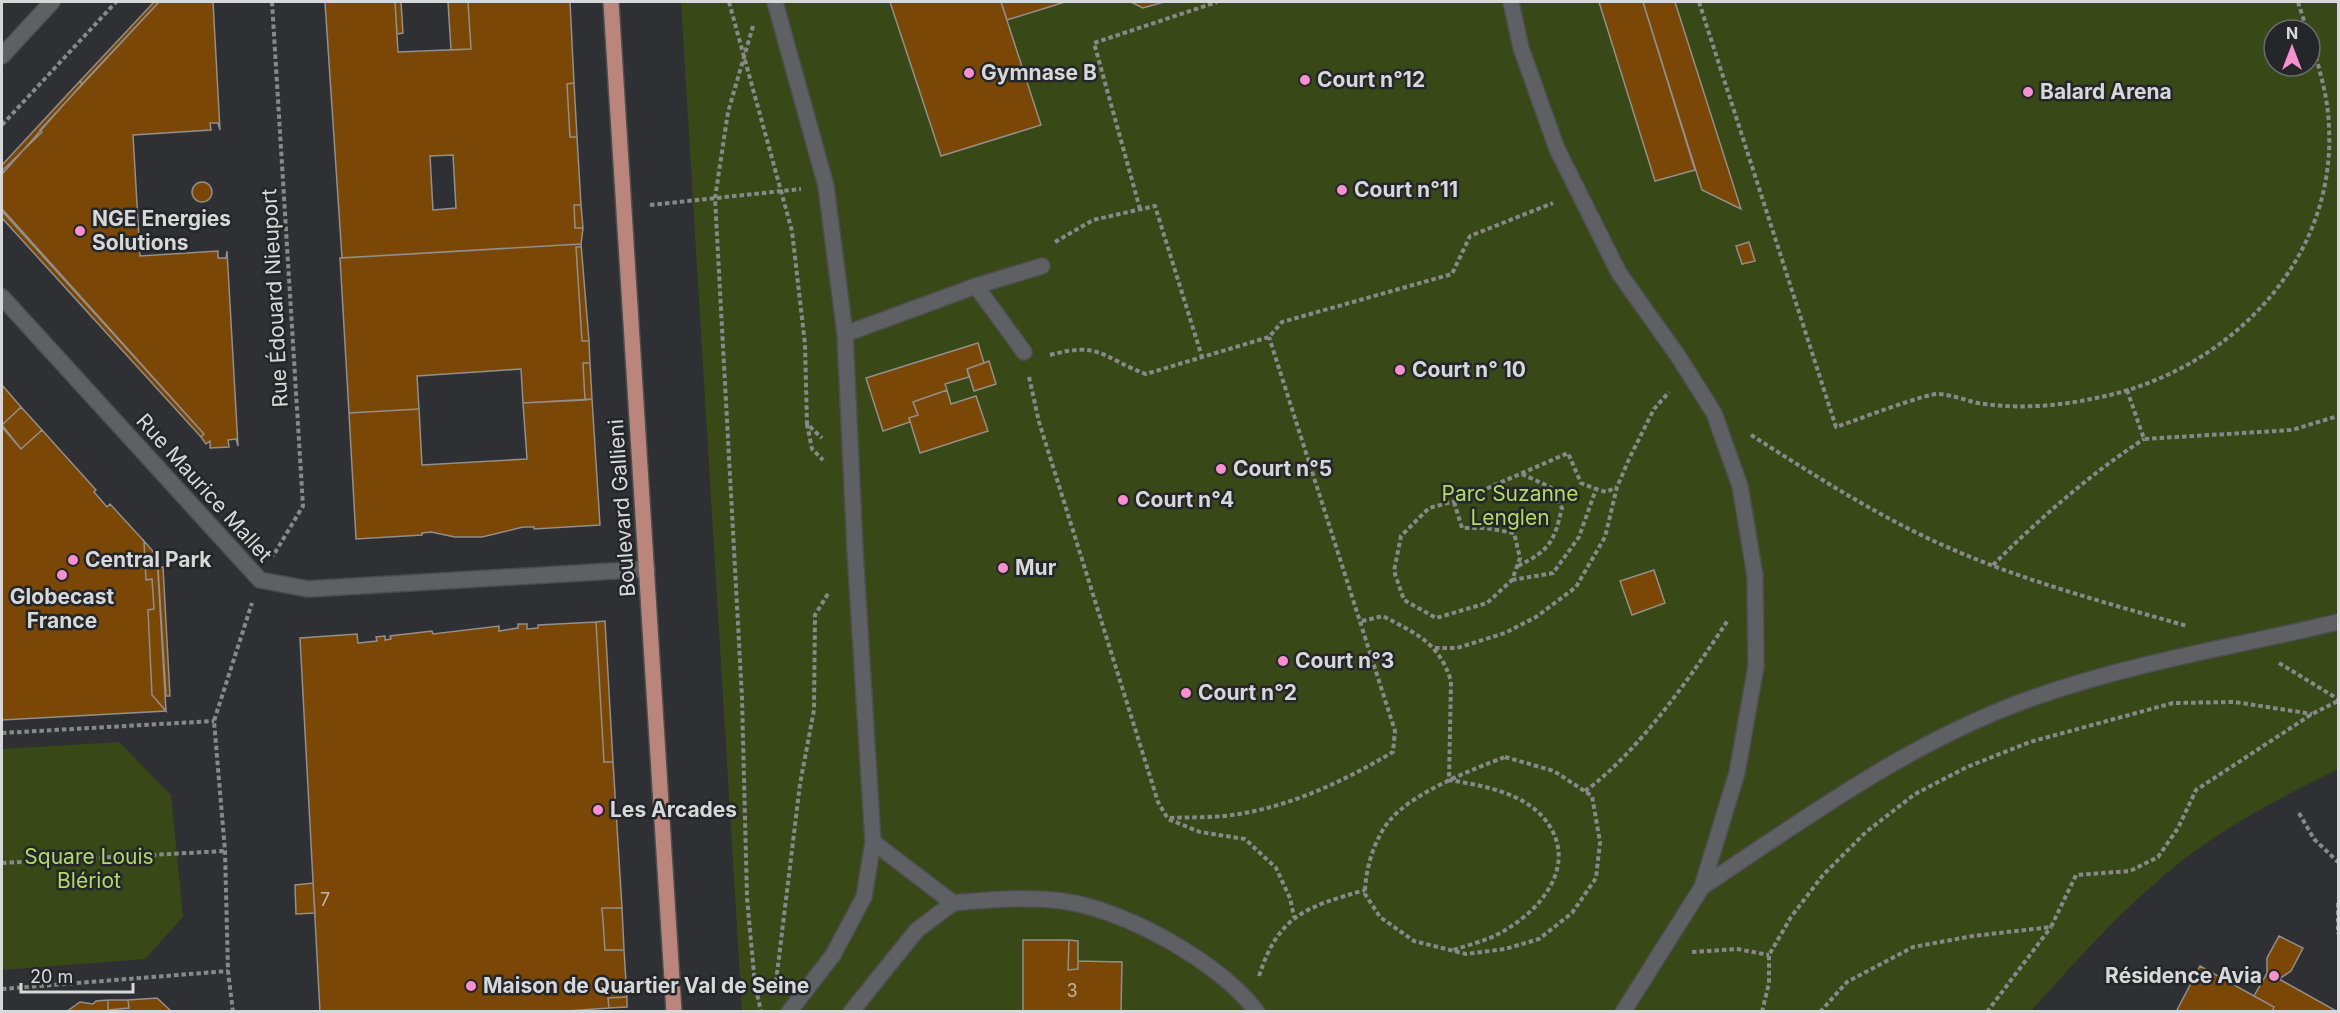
<svg xmlns="http://www.w3.org/2000/svg" width="2340" height="1013" font-family="Inter,sans-serif">
  <style>
    .green { fill: #384816; fill-rule: evenodd }
    .building { fill: #7a4707; stroke: #928f8c; stroke-width: 1.5; fill-rule: evenodd }
    .lines { fill: none; stroke-linecap: round; stroke-linejoin: round }
    .minor-casing { stroke: #4d4e50; stroke-width: 18 }
    .major-casing { stroke: #4d4e50; stroke-width: 18 }
    .path { stroke: #88898b; stroke-width: 4; stroke-dasharray: 4.5 3; stroke-linecap: butt }
    .minor { stroke: #5f6063; stroke-width: 15 }
    .major { stroke: #ba857a; stroke-width: 15 }
    .poi-dot { fill: #f690cf; stroke: #252629; stroke-width: 2 }
    .labels { text-anchor: middle; stroke-width: 5; stroke-linejoin: round; paint-order: stroke }
    .number-label { font-size: 18px; fill: #c0b4a5 }
    .poi-label { font-size: 21px; font-weight: bold; fill: #d7d8da; stroke: #252629; text-anchor: start }
    .street-label { font-size: 21px; fill: #d7d8da; stroke: #252629 }
    .park-label { font-size: 21px; fill: #b2db65; stroke: #252629 }
  </style>
  <rect width="100%" height="100%" fill="#2f3033"/>
  <!-- green -->
  <path class="green" d="M681,2h1657v767c-46,23 -93,47 -136,77 -65,46 -118,106 -171,165h-1289zM2274,30h36v36h-36z
    M119,742l52,53 12,122 -38,42 -143,11v-221z"/>
  <!-- building -->
  <path class="building" d="M154,2h5l-77,82 -2,-3z
    M159,2h54l7,128 -2,-7h-8l1,7 -78,5 7,121 78,-5v7h8l1,-7 11,195 -2,-7 -8,1 1,7 -19,1v-7l-4,3 -5,-7 3,-3 -202,-223v-40l40,-39 -2,-2z
    M325,2h70l3,50 73,-3 -3,-47h102l4,81 -7,1 3,53h7l4,68h-7l1,23h8l-2,16 -239,14zM453,155l3,53 -23,2 -3,-54z
    M395,2h6l2,31 -6,1z
    M448,2h20l3,47 -20,1z
    M890,2h111l40,123 -100,31z
    M1001,2h64l-58,18z
    M1131,2h33l-21,6z
    M1599,2h44l52,168 -40,11z
    M1643,2h32l66,207 -39,-19z
    M80,81l2,3 -79,89 -1,-8z
    M574,83l3,54h-7l-3,-53z
    M192 192a10 10 0 1 1 20 0a10 10 0 1 1-20 0Z
    M574,205h7l2,23h-8z
    M3,210l201,224 -3,3 -199,-219z
    M1749,242l6,19 -13,3 -6,-18z
    M581,244v3h-5l6,94h7l1,22h-7l2,37 -62,3 -2,-34 -104,7 2,33 -70,4 -9,-155z
    M581,244l8,97h-7l-6,-94h5z
    M978,343l6,20 -17,6 2,8 -24,7 2,6 -34,12 5,13 -9,3 1,4 -27,9 -17,-53z
    M989,361l7,23 -22,7 -7,-22z
    M583,363h7l2,36 -7,1z
    M2,385l19,22 -19,18z
    M947,390l4,14 25,-8 12,35 -68,22 -11,-35 9,-3 -5,-13z
    M592,399l8,126 -66,4v-2h-11l-41,10h-27l-24,-5 -9,1v2l-66,4 -7,-126 70,-4 3,56 105,-6 -4,-56z
    M21,407l21,23 -21,19 -19,-24z
    M2,427l19,22 21,-19 54,60 -2,2 13,15 3,-3 34,37 2,39 6,-1 2,30 -6,1 4,85 14,16 -164,9z
    M144,541l13,15 9,155 -14,-16 -4,-85 6,-1 -2,-30 -6,1z
    M163,567l7,129h-4l-8,-128z
    M1654,570l11,33 -33,12 -12,-34z
    M605,621l8,141h-9l-8,-140z
    M596,622l8,140h9l9,146h-20l3,42h19l3,47 -19,1 1,10 -57,4h-232l-20,-374 57,-4 1,9 19,-2 -1,-4 9,-1v4l6,-1 -1,-3 42,-5 1,3 66,-8v5l19,-3v-4h9v5l11,-1v-3z
    M313,883l2,30 -19,1 -1,-29z
    M602,908h20l2,42h-19z
    M2279,936l24,12 -12,23 -12,8 59,33h-66l2,-5 -20,-11 13,-23v-15z
    M1023,940h46l-1,30 10,-1v-8l44,1 -1,50h-98z
    M1069,940l9,1v28l-10,1z
    M2200,966l74,41 -2,5h-96z
    M627,997v10l-18,1 -1,-10z
    M157,998l15,14h-106l14,-10 13,2 3,-3 12,-1v10l21,-2 -1,-8z
    M108,1000h20l1,8 -21,2z"/>
  <g class="lines">
    <!-- minor casing -->
    <g class="minor-casing">
      <path id="minor" d="M775,2l51,184 19,148 10,216 18,292 -9,55 -31,58 -44,57
        M1511,2l10,46 36,101 62,124 59,83 36,57 26,73 15,90 1,90 -19,107 -35,114 -79,125
        M2,56l50,-54
        M976,286l66,-20
        M2,297l258,283 48,9 339,-20
        M845,334l131,-48 48,66
        M873,842l80,61c36,-3 72,-7 109,-2 62,8 158,61 195,111
        M1702,887c107,-71 213,-149 336,-191 97,-34 200,-50 300,-74
        M851,1012l66,-82 36,-27"/>
    </g>
    <!-- major casing -->
    <g class="major-casing">
      <path id="major" d="M611,2l63,1010"/>
    </g>
    <!-- path -->
    <path class="path" d="M272,2l31,504 -30,50
      M729,2l63,229 13,113 2,80 15,14
      M1699,2l137,425c18,-6 90,-34 103,-33 15,1 30,8 45,10 37,5 75,2 112,-6 130,-25 240,-135 233,-271 -1,-31 -10,-60 -19,-89
      M2298,2l9,28
      M753,26l-25,86 -13,86 27,500 5,200 8,87 6,26
      M2,125l114,-123
      M650,205l151,-16
      M1140,209l-46,-166 123,-41
      M1055,242l38,-22 62,-14 47,151
      M1050,355c51,-14 52,3 96,19l123,-37 13,-15 170,-48 18,-38 83,-33
      M1029,377l10,45 119,380 10,17 32,13 45,7 31,29 14,30 4,19
      M2127,390l17,49 148,-9 46,-14
      M807,424l5,25 11,11
      M1751,435c60,38 120,77 185,107 80,37 167,60 251,84
      M1454,502l8,26h24l28,5 6,25 -8,22 -25,23 -51,15 -32,-18 -10,-29 7,-35 28,-28 34,-9 105,-46 13,30 15,6
      M1993,565c46,-46 97,-91 151,-126
      M1518,566c32,-16 36,-24 44,-58l-12,-21 -28,-13
      M1512,580l41,-7 26,-36 17,-48 10,3 11,-5
      M1362,621l21,-5c33,18 56,26 68,65l-2,99c31,5 71,12 93,36 40,45 1,94 -42,117 -14,8 -32,12 -47,17
      M1435,648h22l48,-15 31,-16 40,-30 29,-50 12,-50 13,-30 24,-48 15,-17
      M2279,663l59,36
      M2,733l212,-12
      M1505,757l49,14 38,25 8,46 -4,36 -24,35 -33,26 -34,10 -39,5 -52,-13 -34,-24 -15,-23c0,-24 9,-55 25,-74 24,-28 81,-50 115,-63z
      M1585,791c52,-37 108,-117 143,-171
      M2299,813l15,26 24,23
      M1170,818c22,-1 47,0 69,-4 55,-9 107,-34 154,-62l2,-21 -126,-394
      M2,863l223,-12
      M2338,903v31
      M1692,952l45,-3 32,6
      M1259,976c20,-62 48,-69 106,-86
      M776,982l24,-198 14,-74 1,-95 14,-23
      M2,989l226,-18
      M1462,1010v2
      M233,1012l-5,-41 -3,-120 -11,-130 38,-118
      M1762,1012l7,-29v-28l22,-38 32,-42 43,-43 49,-38 52,-27 63,-25 143,-39 62,-1 77,12
      M1820,1012l27,-30 66,-35 60,-11 78,-9 25,-52 54,-4 28,-14 20,-29 18,-38 116,-76 26,-13
      M1987,1012l64,-85"/>
    <!-- minor -->
    <use href="#minor" class="minor"/>
    <!-- major -->
    <use href="#major" class="major"/>
  </g>
  <!-- markers -->
  <g class="poi-dot">
    <circle cx="969" cy="73" r="6"/>
    <circle cx="1305" cy="80" r="6"/>
    <circle cx="2028" cy="92" r="6"/>
    <circle cx="1342" cy="190" r="6"/>
    <circle cx="80" cy="231" r="6"/>
    <circle cx="1400" cy="370" r="6"/>
    <circle cx="1221" cy="469" r="6"/>
    <circle cx="1123" cy="500" r="6"/>
    <circle cx="73" cy="560" r="6"/>
    <circle cx="1003" cy="568" r="6"/>
    <circle cx="62" cy="575" r="6"/>
    <circle cx="1283" cy="661" r="6"/>
    <circle cx="1186" cy="693" r="6"/>
    <circle cx="598" cy="810" r="6"/>
    <circle cx="2274" cy="976" r="6"/>
    <circle cx="471" cy="986" r="6"/>
  </g>
  <g class="labels">
    <!-- number labels -->
    <g class="number-label">
      <text x="325" y="906">7</text>
      <text x="1072" y="997">3</text>
    </g>
    <!-- poi labels -->
    <g class="poi-label">
      <text x="981" y="80">Gymnase B</text>
      <text x="1317" y="87">Court n°12</text>
      <text x="2040" y="99">Balard Arena</text>
      <text x="1354" y="197">Court n°11</text>
      <text x="92" y="226">NGE Energies<tspan x="92" dy="24">Solutions</tspan></text>
      <text x="1412" y="377">Court n° 10</text>
      <text x="1233" y="476">Court n°5</text>
      <text x="1135" y="507">Court n°4</text>
      <text x="85" y="567">Central Park</text>
      <text x="1015" y="575">Mur</text>
      <text x="62" y="604" text-anchor="middle">Globecast<tspan x="62" dy="24">France</tspan></text>
      <text x="1295" y="668">Court n°3</text>
      <text x="1198" y="700">Court n°2</text>
      <text x="610" y="817">Les Arcades</text>
      <text x="2262" y="983" text-anchor="end">Résidence Avia</text>
      <text x="483" y="993">Maison de Quartier Val de Seine</text>
    </g>
    <!-- street labels -->
    <g class="street-label">
      <text transform="translate(275 298) rotate(-93)" y="7">Rue Édouard Nieuport</text>
      <text transform="translate(204 488) rotate(48)" y="7">Rue Maurice Mallet</text>
      <text transform="translate(622 508) rotate(-94)" y="7">Boulevard Gallieni</text>
    </g>
    <!-- park labels -->
    <g class="park-label">
      <text x="1510" y="501">Parc Suzanne<tspan x="1510" dy="24">Lenglen</tspan></text>
      <text x="89" y="864">Square Louis<tspan x="89" dy="24">Blériot</tspan></text>
    </g>
  </g>
  <!-- border -->
  <rect width="2340" height="1013" fill="none" stroke="#d7d8da" stroke-width="6"/>
  <!-- north arrow -->
  <g transform="translate(2292 48)"><circle r="28" fill="#252629" stroke="#6c6d70" stroke-width="1.5"/>
  <path d="M0-4.5L10 22L0 15L-10 22Z" fill="#f690cf"/>
  <text y="-9" font-size="16" font-weight="bold" text-anchor="middle" fill="#d7d8da">N</text>
  </g>
  <!-- scale -->
  <path d="M21 983v9h112v-9" fill="none" stroke="#d7d8da" stroke-width="3"/>
  <text x="30" y="983" font-size="18" fill="#d7d8da" stroke="#252629" stroke-width="4.5" paint-order="stroke">20 m</text>
</svg>
